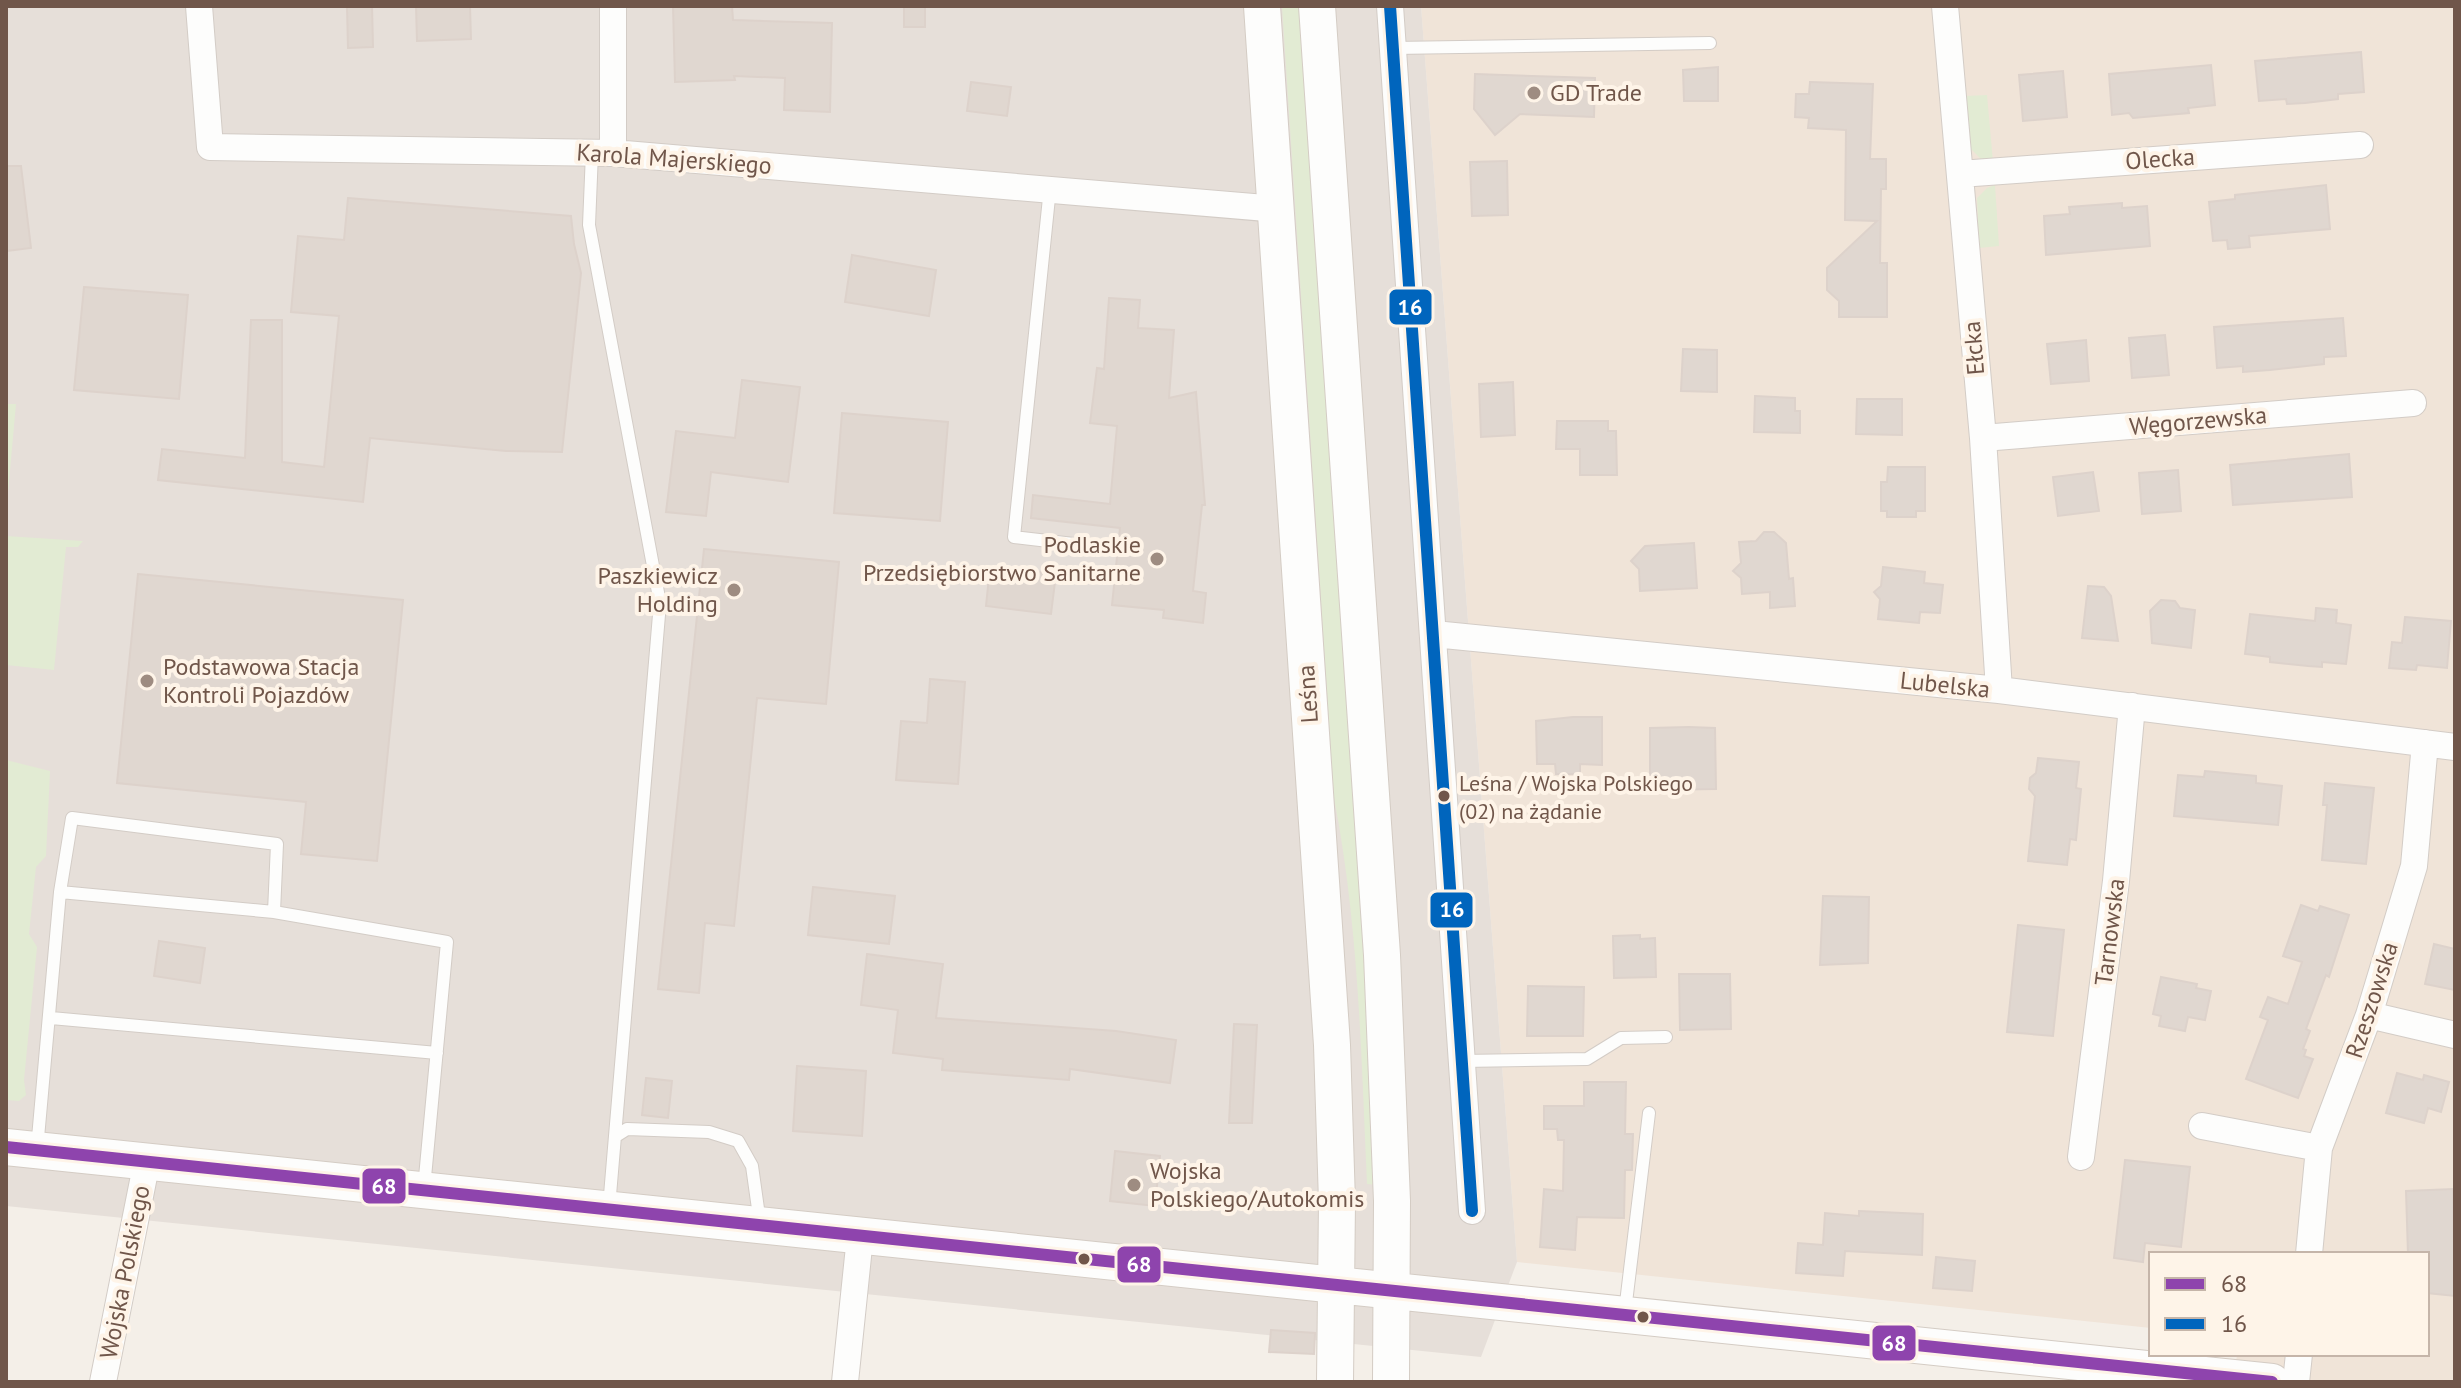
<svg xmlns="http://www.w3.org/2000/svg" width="2461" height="1388" font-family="'PT Sans',sans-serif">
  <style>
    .residential { fill: #f0e4d8 }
    .industrial { fill: #e6dfd9 }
    .green { fill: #e2ebd3 }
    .building { fill: #e0d7d0; stroke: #ddd2cb; stroke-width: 2 }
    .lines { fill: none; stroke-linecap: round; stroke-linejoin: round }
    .lane-casing { stroke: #d3ccc6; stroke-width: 14 }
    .street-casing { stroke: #d3ccc6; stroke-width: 28 }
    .secondary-casing { stroke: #d4ccc4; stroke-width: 38 }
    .lane { stroke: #fdfdfc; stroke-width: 12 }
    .street { stroke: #fdfdfc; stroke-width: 26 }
    .secondary { stroke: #fdfdfc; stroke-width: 36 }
    .bus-1-casing { stroke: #fef4e8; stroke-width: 18 }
    .bus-2-casing { stroke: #fef4e8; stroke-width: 18 }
    .bus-1 { stroke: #8e44ad; stroke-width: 12 }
    .bus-2 { stroke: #0065bd; stroke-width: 12 }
    .poi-dot { fill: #9e8c81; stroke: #fef4e8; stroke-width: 3 }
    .bus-dot { fill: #70564a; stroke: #fef4e8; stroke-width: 3 }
    .labels { text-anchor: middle; stroke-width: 8; stroke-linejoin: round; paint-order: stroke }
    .bus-label { font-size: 22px; fill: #70564a; stroke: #fef4e8; text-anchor: start }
    .poi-label { font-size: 24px; fill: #70564a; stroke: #fef4e8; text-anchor: start }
    .street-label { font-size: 24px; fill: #70564a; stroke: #fef4e8 }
    .line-badge { stroke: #fef4e8; stroke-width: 3 }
    .badge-label { font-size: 22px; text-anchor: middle; font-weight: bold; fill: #fff }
  </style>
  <rect width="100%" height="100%" fill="#f4efe8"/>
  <!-- residential -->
  <path class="residential" d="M1421,6h1034v1376h-221l3,-28h190v-100h-276v74l-634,-66z"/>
  <!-- industrial -->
  <path class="industrial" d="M6,6h1415l96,1256 -36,95 -1475,-151z"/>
  <!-- green -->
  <path class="green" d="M1282,6h22l46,681 27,498 -10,-1c-6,-132 -8,-256 -33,-386z
    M1987,95l6,67 -10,-1 -13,-13 -5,-52z
    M1995,185l4,61 -20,2 -2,-50 10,-10z
    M6,404h10l-10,111z
    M6,536l77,5 -5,6h-12l-12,123 -48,-5z
    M6,760l44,11 -4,85 -10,11 -7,67 8,13 -13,133 2,15 -7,6 -13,-1z"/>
  <!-- building -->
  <path class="building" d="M347,6h25l1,41 -25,1z
    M416,6h54l1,33 -54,2z
    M673,6h59l1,14 99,3 -2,89 -46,-2 1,-32 -51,-2 1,4 -60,2z
    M904,6h21v21h-21z
    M2361,52l3,40 -26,2v5l-33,4 -18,1 -1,-5 -27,2 -4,-40z
    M2211,65l4,40 -27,3 1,5 -56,5 -4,-5 -17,2 -3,-41z
    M1718,67v34h-34l-1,-31z
    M2063,71l4,46 -44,4 -4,-46z
    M1475,74l120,4 -1,39 -74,-3 -25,21 -21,-26z
    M971,82l40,5 -4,29 -40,-5z
    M1810,82l63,2 -3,75h16v30h-5l-1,74h7v54h-48v-16l-12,-11v-22l50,-47 -32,-1 1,-90 -38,-2 1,-10 -14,-1 1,-23h13z
    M1507,161l1,54 -36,1 -2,-54z
    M6,166h15l10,82 -25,3z
    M2326,185l4,44 -81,7 1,11 -22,2 -1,-9 -14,1 -4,-39 26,-3v-4z
    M348,198l223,18 3,28 7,29 -19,179 -56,-1 -136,-13 -7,64 -205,-22 4,-31 83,9 6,-138h31v142l42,5 15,-151 -48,-4 7,-76 46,4z
    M2122,203v5l25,-2 3,40 -104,9 -2,-39 26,-2 -1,-7z
    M852,255l84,15 -7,46 -84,-14z
    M84,287l104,8 -9,104 -105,-9z
    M1109,298l31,2 -2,28 36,2 -5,68 27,-6 9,113h-3l-9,86 13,2 -3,30 -40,-5 1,-8 -52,-5 8,-77 -89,-10 2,-23 77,9 7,-78 -27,-3 7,-55 7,1z
    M2343,318l3,38 -22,1v7l-54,6 -27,2v-6l-26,2 -3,-41z
    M2165,335l4,40 -37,3 -3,-40z
    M2086,340l3,41 -38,3 -4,-40z
    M1683,349l34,1v42l-36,-1z
    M742,380l58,7 -12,95 -77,-10 -5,44 -40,-4 10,-81 59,7z
    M1513,382l2,53 -34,2 -2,-53z
    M1755,396l40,2v13h5v22l-46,-1z
    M1857,399h45v36l-46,-1z
    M842,413l106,9 -8,99 -106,-8z
    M1557,421h51v10h8l1,44h-37v-26h-24z
    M2349,454l3,43 -119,8 -3,-40z
    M1888,467h37v44h-9v6h-29v-6h-6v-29h6z
    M2178,470l3,41 -39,3 -3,-41z
    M2093,472l6,39 -41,5 -5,-39z
    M1764,532h10l12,11 3,36 4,-1 2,28 -25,2v-16l-28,2 -1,-16 -8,-7 8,-8 -2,-21 17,-1z
    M1694,543l3,45 -57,3 -1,-22 -8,-8 14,-15z
    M704,549l135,13 -13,142 -69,-6 -23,228 -29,-3 -6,70 -41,-4z
    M990,567l66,7 -5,40 -65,-8z
    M1883,567l42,5 -1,11 19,2 -3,28 -20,-1 -1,11 -41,-4 2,-20 -6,-7 7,-6z
    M138,574l265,26 -26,261 -76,-7 5,-52 -189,-19z
    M2088,586l16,1 7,9 7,45 -36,-3z
    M2161,600l14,1 5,7 15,2 -4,38 -39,-5 -2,-32z
    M2316,608l21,2 -1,13 15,2 -5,39 -24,-2v5l-14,-1 -38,-4v-5l-25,-3 5,-40 65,7z
    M2405,617l46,4 -4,47 -30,-3 -1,5 -27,-2 3,-26 10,1z
    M930,679l35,3 -7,102 -62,-4 5,-59 26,2z
    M1573,717h29v48l-22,-1v10h-24l-1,-10h-18l-1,-43z
    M1689,727l26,1 1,61 -66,1v-62z
    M2038,758l41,4 -3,26 5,1 -5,51 -6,-1 -3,26 -39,-4 7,-65 -6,-7 1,-11 6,-5z
    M2205,771l51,5v7l26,3 -4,39 -104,-9 4,-41 26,2z
    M2325,783l49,5 -8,76 -44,-4 5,-55h-4z
    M813,887l82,9 -6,48 -81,-9z
    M1823,896l46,1 -1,66 -48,2z
    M2301,905l17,6 2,-5 29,9 -20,62 -3,-2 -20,54 4,2 -7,18 3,1 -2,6 9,3 -15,39 -52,-19 22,-59 -8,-3 8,-20 20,7 14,-42 -19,-6z
    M2018,925l46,5 -11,106 -46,-4z
    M1640,935v4l15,-1 1,39 -42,1 -1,-42z
    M159,941l46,7 -5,35 -46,-7z
    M2434,944l21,5v41l-30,-6z
    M867,954l76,10 -7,54 180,13 60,9 -6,43 -100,-14 -1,11 -127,-10 1,-11 -50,-6 5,-43 -37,-5z
    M1679,974h51l1,55 -51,1z
    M2161,977l36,7 -1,4 15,3 -6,29 -17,-3 -3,14 -26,-5 2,-10 -8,-2z
    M1528,986l56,1 -1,49h-56z
    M1234,1024l23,1 -5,98h-23z
    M797,1066l69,5 -4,65 -69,-5z
    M2397,1073l26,7 1,-5 25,7 -8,30 -13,-4 -4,15 -38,-10z
    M646,1078l26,3 -4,37 -26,-3z
    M1584,1082h42l-1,52h8l-1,36h-7l-1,48 -47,-1 -2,33 -35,-3 4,-58 19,2 1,-51h-6l-1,-11h-13v-23h40z
    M1115,1151l45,5 -5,50 -45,-5z
    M2125,1160l65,7 -9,80 -36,-4 -2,19 -29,-4z
    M2453,1189l2,107 -28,-3v-39h-19l-2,-63z
    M1859,1211l64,3 -1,41 -77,-4 -2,25 -47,-3 2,-30 25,2 2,-32 34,3z
    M1936,1257l39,4 -3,30 -39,-3z
    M1271,1330l44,3 -1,21 -45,-2z"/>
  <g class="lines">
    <!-- lane casing -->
    <g class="lane-casing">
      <path id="lane" d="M1394,48l316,-5
        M592,153l-3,72 71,378 -51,604
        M1050,188l-36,349 77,9
        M60,892l214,20
        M51,1018l386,35
        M1462,1061l125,-2 34,-21 45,-1
        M616,1136l11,-7 82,3 29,9 14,25 8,57
        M37,1149l23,-257 12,-74 205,26 -3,68 173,30 -23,246
        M1625,1311l24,-198"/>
    </g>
    <!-- street casing -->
    <g class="street-casing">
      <path id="street" d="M199,6l11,141 403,6 664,56
        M613,6v147
        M1390,6l82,1205
        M1945,6l38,432 16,252
        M1960,174l400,-29
        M1983,438l430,-35
        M1434,634l565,56 456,57
        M2369,1015l86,20
        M2202,1126l117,22
        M2081,1157l35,-276 16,-175
        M2309,1254l10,-106 50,-133 45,-149 11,-123
        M103,1382l44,-221
        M845,1382l15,-145
        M2296,1382l3,-28"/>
    </g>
    <!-- secondary casing -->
    <g class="secondary-casing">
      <path id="secondary" d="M1262,6l70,1039 5,157 -2,180
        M1317,6l65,949 10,246 -1,181
        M6,1147l2266,235"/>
    </g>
    <!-- lane -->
    <use href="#lane" class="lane"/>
    <!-- street -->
    <use href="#street" class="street"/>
    <!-- secondary -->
    <use href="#secondary" class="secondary"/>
    <!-- bus-1 casing -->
    <g class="bus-1-casing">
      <path id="bus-1" d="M6,1147l2266,235"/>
    </g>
    <!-- bus-2 casing -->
    <g class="bus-2-casing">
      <path id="bus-2" d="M1390,6l82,1205"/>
    </g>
    <!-- bus-1 -->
    <use href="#bus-1" class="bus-1"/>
    <!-- bus-2 -->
    <use href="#bus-2" class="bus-2"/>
  </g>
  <!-- markers -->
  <g class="poi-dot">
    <circle cx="1534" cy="93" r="8"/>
    <circle cx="1157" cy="559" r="8"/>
    <circle cx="734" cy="590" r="8"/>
    <circle cx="147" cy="681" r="8"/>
    <circle cx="1134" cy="1185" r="8"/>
  </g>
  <g class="bus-dot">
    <circle cx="1444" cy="796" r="7"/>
    <circle cx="1084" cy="1259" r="7"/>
    <circle cx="1643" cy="1317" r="7"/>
  </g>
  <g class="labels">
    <!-- bus labels -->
    <g class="bus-label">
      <text x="1459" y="791">Leśna / Wojska Polskiego<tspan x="1459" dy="28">(02) na żądanie</tspan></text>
    </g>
    <!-- poi labels -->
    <g class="poi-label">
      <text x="1550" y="101">GD Trade</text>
      <text x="1141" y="553" text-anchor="end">Podlaskie<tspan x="1141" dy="28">Przedsiębiorstwo Sanitarne</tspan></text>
      <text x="718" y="584" text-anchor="end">Paszkiewicz<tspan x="718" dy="28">Holding</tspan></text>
      <text x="163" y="675">Podstawowa Stacja<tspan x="163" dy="28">Kontroli Pojazdów</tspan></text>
      <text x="1150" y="1179">Wojska<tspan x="1150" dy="28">Polskiego/Autokomis</tspan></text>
    </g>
    <!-- street labels -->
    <g class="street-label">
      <text transform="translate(674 159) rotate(4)" y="8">Karola Majerskiego</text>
      <text transform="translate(2160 159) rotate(-4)" y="8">Olecka</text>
      <text transform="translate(1974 348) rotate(-95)" y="8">Ełcka</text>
      <text transform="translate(2198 421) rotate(-5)" y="8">Węgorzewska</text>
      <text transform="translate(1945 685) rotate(6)" y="8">Lubelska</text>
      <text transform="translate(1308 694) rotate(-94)" y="8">Leśna</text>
      <text transform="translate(2110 932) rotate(-83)" y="8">Tarnowska</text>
      <text transform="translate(2372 1000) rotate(-72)" y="8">Rzeszowska</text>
      <text transform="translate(125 1272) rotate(-79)" y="8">Wojska Polskiego</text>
    </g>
  </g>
  <g class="line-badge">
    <rect x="1388" y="288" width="45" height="38" rx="8" fill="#0065bd"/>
    <rect x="1429" y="891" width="45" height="38" rx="8" fill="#0065bd"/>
    <rect x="361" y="1167" width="46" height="38" rx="8" fill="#8e44ad"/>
    <rect x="1116" y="1245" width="46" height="39" rx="8" fill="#8e44ad"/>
    <rect x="1871" y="1324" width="46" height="38" rx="8" fill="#8e44ad"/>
  </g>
  <g class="badge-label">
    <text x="1410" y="315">16</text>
    <text x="1452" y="917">16</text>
    <text x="384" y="1194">68</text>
    <text x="1139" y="1272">68</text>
    <text x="1894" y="1351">68</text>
  </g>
  <!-- border -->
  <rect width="2461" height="1388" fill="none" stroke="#70564a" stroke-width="16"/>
  <!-- legend -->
  <rect x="2149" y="1252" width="280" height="104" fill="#fef4e8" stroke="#c5b5a9" stroke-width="2"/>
  <rect x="2165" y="1278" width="40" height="12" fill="#8e44ad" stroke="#c5b5a9" stroke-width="2"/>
  <text x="2221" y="1292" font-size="24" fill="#70564a">68</text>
  <rect x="2165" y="1318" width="40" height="12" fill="#0065bd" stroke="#c5b5a9" stroke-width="2"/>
  <text x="2221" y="1332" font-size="24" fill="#70564a">16</text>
</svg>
